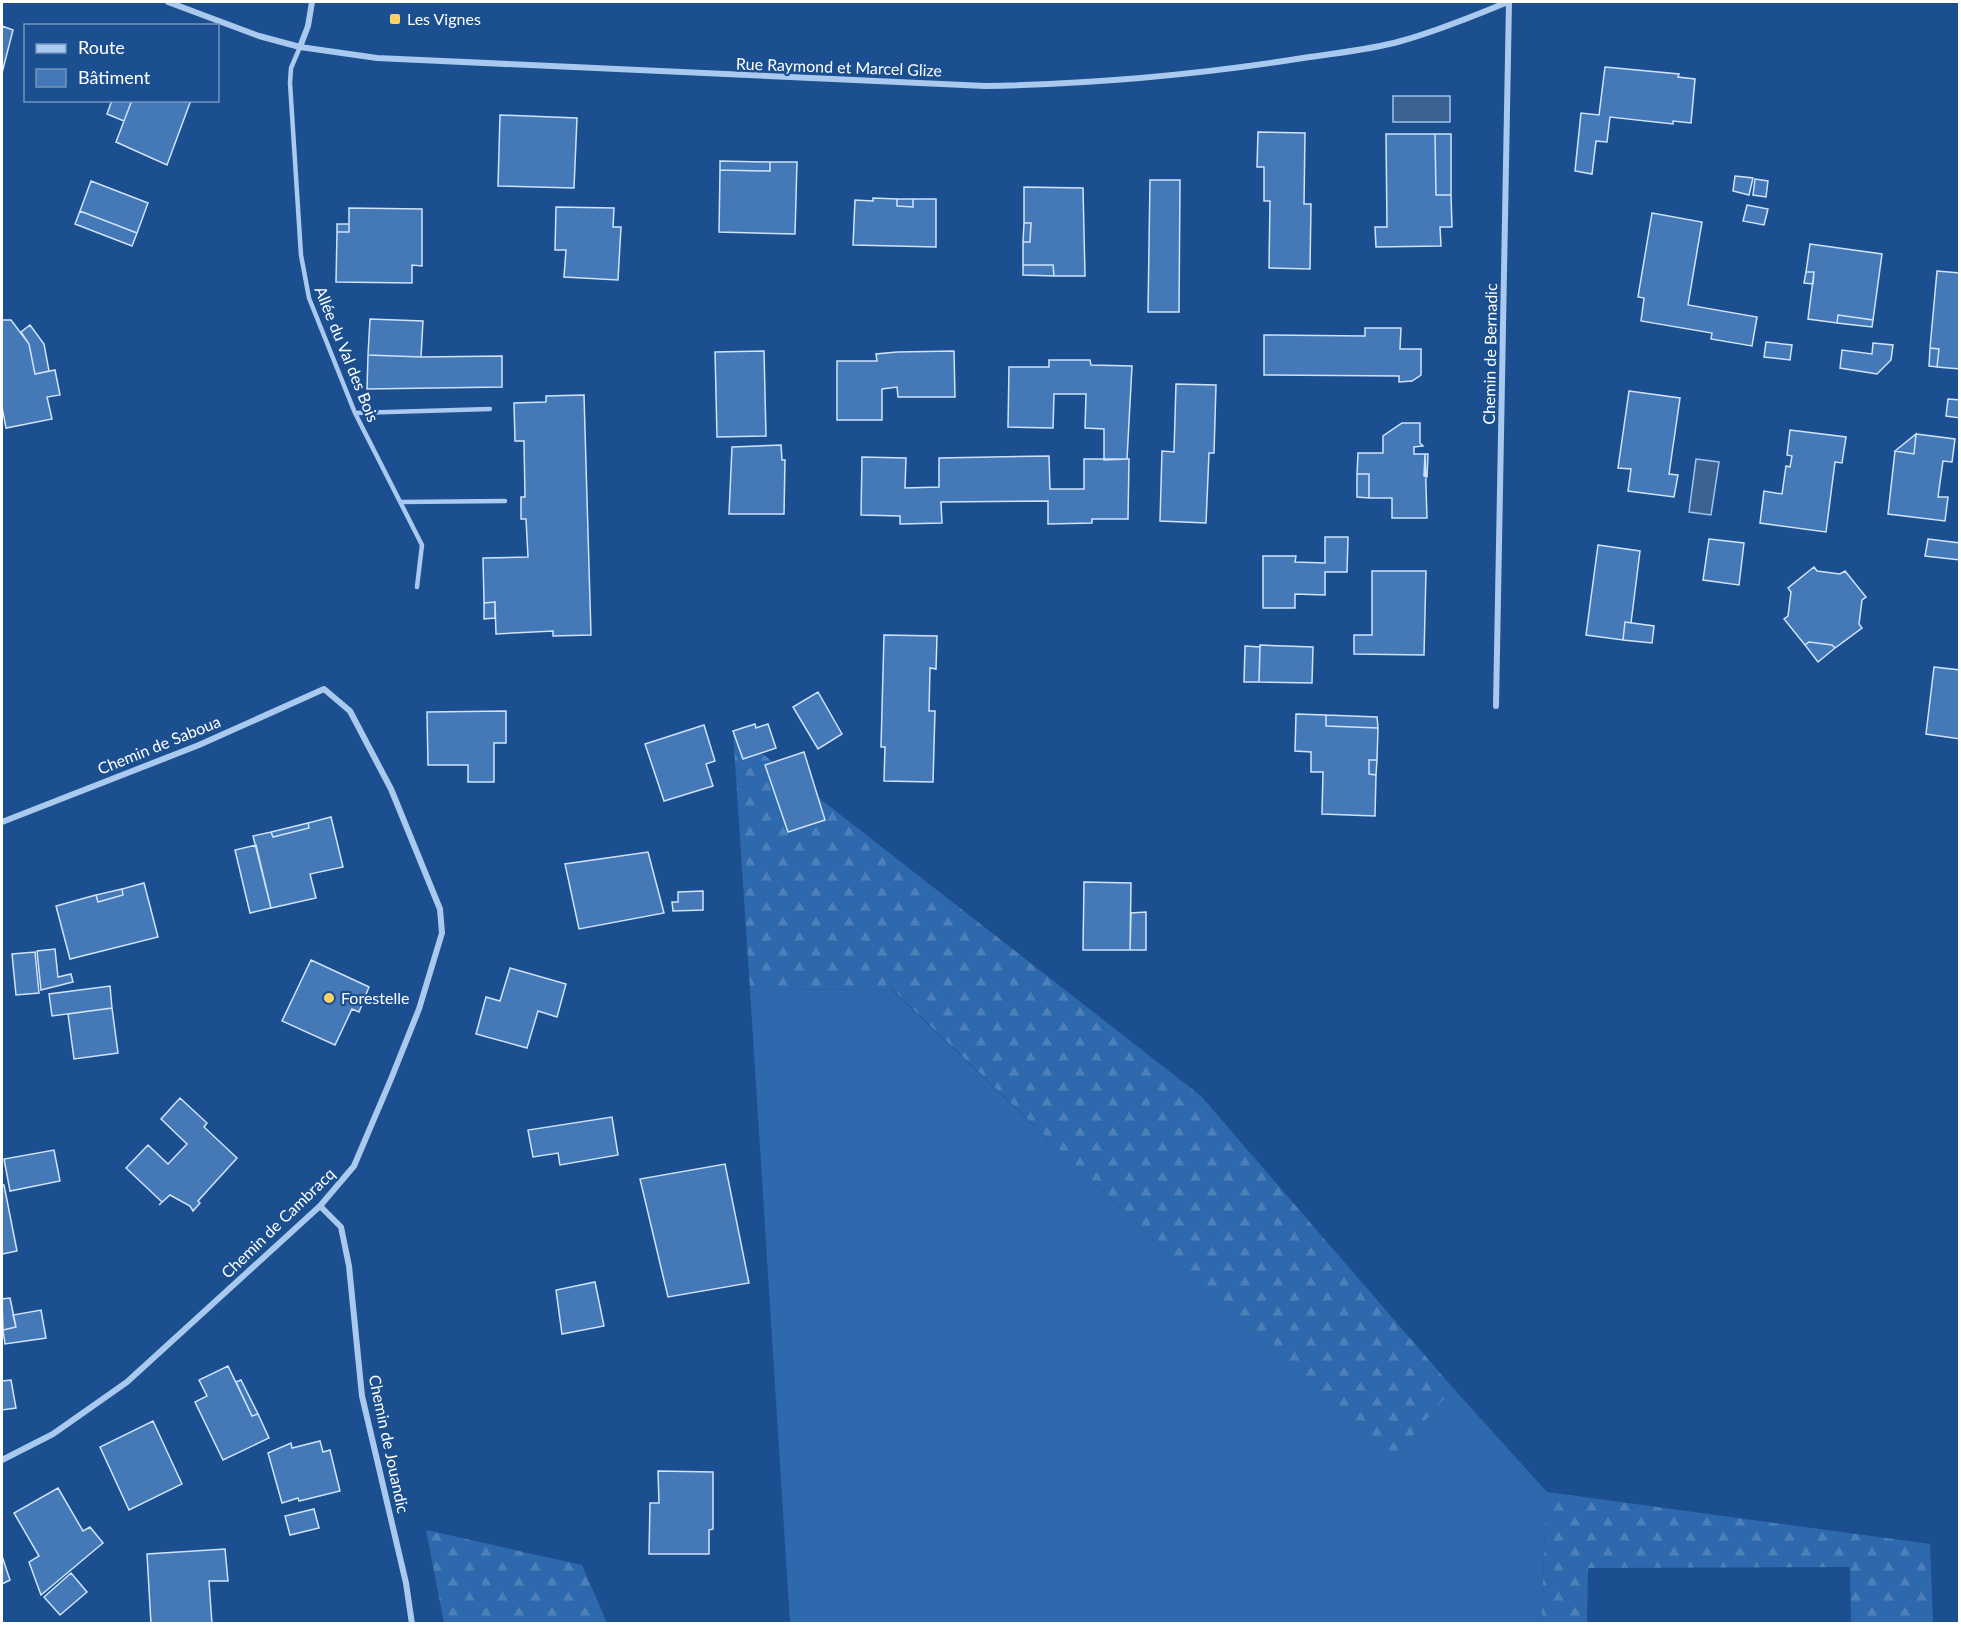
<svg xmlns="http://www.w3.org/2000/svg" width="1961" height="1625" font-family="Lato,sans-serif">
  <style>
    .grass { fill: #2e69ad }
    .forest { fill: url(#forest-firs) }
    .water { fill: #3c6290; stroke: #9cc4f0; stroke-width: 1.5 }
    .building { fill: #4478b7; stroke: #cfe3fa; stroke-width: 1.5 }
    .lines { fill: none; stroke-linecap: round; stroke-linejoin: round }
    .service { stroke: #a9c9ee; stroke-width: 4.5 }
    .minor { stroke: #a9c9ee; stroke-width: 6 }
    .poi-dot { fill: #ffd166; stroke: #1b4f8f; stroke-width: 2 }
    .labels { text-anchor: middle; stroke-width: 4.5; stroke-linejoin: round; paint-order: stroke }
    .poi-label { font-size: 16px; fill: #fff; stroke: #1b4f8f; text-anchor: start }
    .street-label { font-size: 16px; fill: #fff; stroke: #1b4f8f }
  </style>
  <defs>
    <pattern id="forest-firs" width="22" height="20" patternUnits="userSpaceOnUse" patternTransform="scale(1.5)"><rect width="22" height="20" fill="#2e69ad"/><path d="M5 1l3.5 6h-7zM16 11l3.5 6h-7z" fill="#4d80b9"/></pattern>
  </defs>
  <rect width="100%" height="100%" fill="#1b4f8f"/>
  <!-- grass -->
  <path class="grass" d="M891,989l497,475 65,-76 94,104 -6,131h-751l-40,-633z"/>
  <!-- forest -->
  <path class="forest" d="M733,731l468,365 252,292 -65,77 -496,-476 -142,1z
    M1547,1492l383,52 3,79h-82l-1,-56 -262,1 -1,55h-46z
    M426,1530l156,35 25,58h-163z"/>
  <!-- water -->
  <path class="water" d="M1393,96h57v26h-57z
    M1696,459l23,3 -8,53 -22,-3z"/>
  <!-- building -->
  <path class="building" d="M2,26l11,4 -11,43z
    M1605,67l74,7 -1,3 17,2 -4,44 -18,-2v3l-63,-7 -3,25 -11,-1 -4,33 -17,-3 6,-58 18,2z
    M112,100h20l-8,21 -17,-7z
    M132,100h59l-24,65 -51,-23z
    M500,115l77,3 -3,70 -76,-2z
    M1258,132l47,1 -1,71h7l-1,65 -41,-1 1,-67h-6v-34h-7z
    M1386,134h49l1,61h15l1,32h-12l1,19 -65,1 -1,-20h12z
    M1435,134h16v61h-15z
    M720,161l50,1v9l-50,-1z
    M770,162h27l-2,72 -76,-2 1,-62 50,1z
    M1735,176l18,2 -4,17 -16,-4z
    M1755,179l13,2 -2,16 -13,-2z
    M1150,180h30l-1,132h-31z
    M91,181l57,22 -11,30 -57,-22z
    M1024,187l59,1 2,88h-31l-1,-11h-30v-23h7l1,-19h-7z
    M873,198l24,1v7l16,1v-8h23v48l-83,-2 2,-45 18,1z
    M897,199h16v8l-16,-1z
    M1747,205l21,4 -4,16 -21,-4z
    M556,207l58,1 -1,19h8l-3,53 -54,-3 2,-27h-11z
    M349,208l73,1v57l-10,-1v18l-76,-1 1,-50h12z
    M80,211l57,22 -5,13 -57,-22z
    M1652,213l50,9 -14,83 69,12 -5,29 -41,-7 1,-6 -71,-12 3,-23 -6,-1z
    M1024,223h7l-1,19h-7z
    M337,224h12v8h-12z
    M1810,244l72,10 -9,66 -35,-5 -1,8 -29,-4 6,-47h-8z
    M1023,265h30l1,11 -31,-1z
    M1937,271l23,2v96l-23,-2 2,-18 -9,-1z
    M1806,272h8l-1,12 -9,-1z
    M1838,315l35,5 -1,7 -35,-4z
    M370,319l53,2 -2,36 -53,-2z
    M2,320h9l18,24 6,30 20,-4 5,25 -13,2 5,22 -46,9 -4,-21z
    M30,325l14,19 5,27 -14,3 -6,-30 -8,-12z
    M1365,328h36l-1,21h21v26l-9,6 -13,1v-6l-135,-1v-40l101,1z
    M1766,342l26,3 -2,15 -26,-3z
    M1873,343l20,2 -2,15 -14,14 -37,-6 2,-18 30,4z
    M1930,348l9,1 -2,18 -8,-1z
    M764,351l2,85 -49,1 -2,-85z
    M954,351l1,46h-57l-1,-10 -15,2v31h-45v-59h40l-1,-7 21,-2z
    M368,355l53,2 81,-1v31l-135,2z
    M1049,360h41l1,5 41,1 -5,93 -23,1v-31l-19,-1 1,-34h-32l-1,34 -45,-1 1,-60h40z
    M1176,384l40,1 -2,68h-5l-3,70 -46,-2 2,-70 12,1z
    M1629,391l51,7 -11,76 9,1 -4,22 -46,-6 3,-22 -13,-1z
    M584,395l7,240 -38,1v-5l-57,3 -1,-32 -11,1 -1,-45 45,-1 -2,-38h-5v-22h4l-1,-56h-9l-1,-38 32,-1v-6z
    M1948,399l12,1v18l-14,-2z
    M1402,423h18v20l3,3 -9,1v7h11l2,64h-35v-20h-23v-24h-12l1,-21h25v-17z
    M1790,430l56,7 -4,26 -7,-1 -9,70 -66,-9 4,-32 18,3 4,-28 4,1 2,-11 -5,-1z
    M1916,434l39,5 -3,23 -9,-1 -5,36h10l-3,24 -57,-7 7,-63 19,3z
    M1916,434l-2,20 -19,-3z
    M781,445l1,15h3l-1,54h-55l3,-67z
    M1425,454h3l-1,23 -3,-1z
    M1049,456l1,33h34v-30h45l-1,60h-36v4l-44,1v-23l-107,1 1,21 -42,1v-8l-39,-1 1,-58 44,1 -1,30 34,-1v-29z
    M1357,474h12v24l-12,-1z
    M1325,537h23l-1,35h-22v23l-30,-1v14h-32v-52h33l-1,6 30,1z
    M1709,539l35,4 -5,42 -36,-5z
    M1928,539l32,4v17l-35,-4z
    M1598,545l42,6 -9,72 -6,-1 -2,18 -37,-5z
    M1814,567l3,4 23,3 5,-3 21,26 -4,3 -3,24 3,4 -27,20 -3,-3 -23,-3 -4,3 -21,-26 4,-3 3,-24 -3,-4z
    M1372,571h54l-2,84 -70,-1v-19h18z
    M495,602v16l-11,1v-16z
    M1625,622l29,4 -2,17 -29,-3z
    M884,635l53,1 -1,33 -6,-1 -1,43h6l-2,71 -49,-1 1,-34h-4z
    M1809,642l23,3 3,3 -17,14 -13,-17z
    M1260,645l53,2 -1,36 -53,-1z
    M1245,646l15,1 -1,35h-15z
    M1934,667l26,3v69l-34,-5z
    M818,692l24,42 -24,15 -25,-42z
    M506,711v32h-12v39h-26v-17h-40l-1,-53z
    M1296,714l30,1v11l52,2 -1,32h-8v14l7,1 -1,41 -53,-2 1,-42h-12v-20l-16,-1z
    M1326,715l51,2 1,11 -52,-2z
    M755,724l1,4 12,-4 8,24 -33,11 -10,-28z
    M704,725l11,36 -9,3 7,22 -49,15 -19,-57z
    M804,752l21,68 -37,12 -23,-67z
    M1369,760h8l-1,15 -7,-1z
    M331,817l12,50 -33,7 6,24 -45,10 -18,-72 18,-4 2,5 36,-9 -1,-5z
    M308,823l1,5 -36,9 -2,-5z
    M256,845l15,63 -21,5 -15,-63z
    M648,852l16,61 -85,16 -14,-65z
    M1084,882l47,1 -1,67h-47z
    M144,883l14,54 -88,22 -14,-53 40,-11 2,7 25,-7 -1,-6z
    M122,889l1,6 -25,7 -2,-7z
    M703,891v19l-30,1 -1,-9h6v-10z
    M1146,912v38h-16l1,-37z
    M55,949l3,28 13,-3 2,8 -32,8 -4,-39z
    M35,952l4,41 -23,2 -4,-41z
    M311,960l58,27 -10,25 -7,-3 -17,36 -53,-24z
    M510,968l56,16 -9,33 -19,-6 -11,37 -51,-14 10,-37 14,4z
    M110,986l2,22 -60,8 -3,-22z
    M112,1008l6,45 -44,6 -6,-45z
    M180,1098l27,25 -3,4 33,31 -39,43 2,2 -7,8 -3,-5 -20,-11 -11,10 3,-3 -36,-34 22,-23 20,19 19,-20 -26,-25z
    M612,1117l6,38 -58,10 -2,-12 -25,4 -5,-27z
    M54,1150l6,31 -50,10 -6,-32z
    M725,1164l24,119 -81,14 -28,-118z
    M2,1185h2l13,66 -15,3z
    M595,1282l9,44 -42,8 -6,-44z
    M10,1298l6,29 -13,3 -1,-31z
    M41,1310l5,28 -41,6 -2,-14 13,-3 -3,-12z
    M228,1366l24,50 6,-2 11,24 -46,22 -28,-58 12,-6 -8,-16z
    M11,1380l5,28 -14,2v-29z
    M241,1380l17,34 -6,2 -16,-34z
    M153,1421l29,63 -53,26 -29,-63z
    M320,1441l3,11 7,-2 10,41 -41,10 -1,-3 -16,5 -14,-50 23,-10 1,5z
    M658,1471l55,1v57l-4,1v24h-60l1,-51h9z
    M58,1488l25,43 7,-4 13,16 -62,52 -12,-33 10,-6 -25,-43z
    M314,1509l5,19 -29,7 -5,-19z
    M225,1549l3,32h-19l3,43h-61l-4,-70z
    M2,1556l8,24 -8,4z
    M71,1573l16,19 -27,23 -16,-18z"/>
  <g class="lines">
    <!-- service -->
    <path class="service" d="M300,47l-9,21 -1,15 11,172 8,43 46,115 67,132 -5,42
      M355,413l135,-4
      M401,502l104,-1"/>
    <!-- minor -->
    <path class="minor" d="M168,2l91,34 41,11 77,11 608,28c106,-2 212,-11 318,-28 32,-5 67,-8 98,-17 37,-10 72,-25 107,-39
      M300,47l8,-21 4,-24
      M1496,706l13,-704
      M2,822l197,-77 125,-56 26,22 41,78 49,120 2,24 -23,76 -28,70 -37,87 -34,40 -193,176 -74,52 -51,26
      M320,1206l21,21 8,39 13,130 44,187 6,41"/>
  </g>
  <!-- markers -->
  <g class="poi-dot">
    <rect x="389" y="13" width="12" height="12" rx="3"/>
    <circle cx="329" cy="998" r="6"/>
  </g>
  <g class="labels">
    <!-- poi labels -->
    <g class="poi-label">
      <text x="407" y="25">Les Vignes</text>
      <text x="341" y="1004">Forestelle</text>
    </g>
    <!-- street labels -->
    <g class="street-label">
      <text transform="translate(839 67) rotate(2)" y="6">Rue Raymond et Marcel Glize</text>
      <text transform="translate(347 354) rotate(68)" y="6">Allée du Val des Bois</text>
      <text transform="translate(1490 354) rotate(-89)" y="6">Chemin de Bernadic</text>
      <text transform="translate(159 745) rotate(-22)" y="6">Chemin de Saboua</text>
      <text transform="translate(278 1223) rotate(-44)" y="6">Chemin de Cambracq</text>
      <text transform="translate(389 1444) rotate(78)" y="6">Chemin de Jouandic</text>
    </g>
  </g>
  <!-- border -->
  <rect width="1961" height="1625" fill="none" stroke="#ffffff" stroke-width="6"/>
  <!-- legend -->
  <rect x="24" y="24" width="195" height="78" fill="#1b4f8f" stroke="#7695bc" stroke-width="1.5"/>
  <rect x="36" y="44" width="30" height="9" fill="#a9c9ee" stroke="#7695bc" stroke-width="1.5"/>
  <text x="78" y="54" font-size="18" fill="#ffffff">Route</text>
  <rect x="36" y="69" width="30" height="18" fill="#4478b7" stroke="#7695bc" stroke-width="1.5"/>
  <text x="78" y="84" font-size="18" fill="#ffffff">Bâtiment</text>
</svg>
